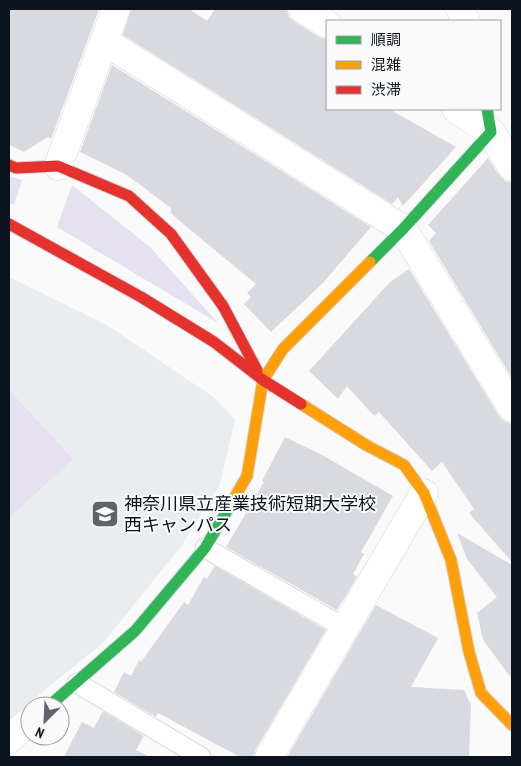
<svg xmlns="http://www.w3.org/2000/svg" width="521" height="766" font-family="'PT Sans Narrow','Noto Sans JP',sans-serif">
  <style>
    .built { fill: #e9edf0 }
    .green { fill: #e6e1f0 }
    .building { fill: #d8dae0 }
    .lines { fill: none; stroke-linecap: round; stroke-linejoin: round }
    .lane-casing { stroke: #d3d8de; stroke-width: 21 }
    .street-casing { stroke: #d3d8de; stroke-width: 29 }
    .fast-casing { stroke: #d3d8de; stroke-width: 13 }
    .slow-casing { stroke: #d3d8de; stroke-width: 13 }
    .jam-casing { stroke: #d3d8de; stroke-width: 13 }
    .lane { stroke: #fefefe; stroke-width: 19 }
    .street { stroke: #fefefe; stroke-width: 28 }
    .fast { stroke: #30b455; stroke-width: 11 }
    .slow { stroke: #ff9f0a; stroke-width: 11 }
    .jam { stroke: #e5322d; stroke-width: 11 }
    .labels { text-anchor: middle; stroke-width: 4; stroke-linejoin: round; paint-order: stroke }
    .poi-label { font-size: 18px; fill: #0b141e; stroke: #fafafa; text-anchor: start }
  </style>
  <rect width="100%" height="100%" fill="#fafafa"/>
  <!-- built -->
  <path class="built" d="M9,277l98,48 105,71 23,23 -15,65 -38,61 -78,97 -95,77z"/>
  <!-- green -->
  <path class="green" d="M9,176l13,4 -8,25 -5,-2z
    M72,185l78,62 68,76 -161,-96z
    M9,390l64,69 -64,59z"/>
  <!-- building -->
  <path class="building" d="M9,9h90l-48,130 -3,-2 -24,15 -15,-7z
    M131,9h58l18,12 8,-12h72l2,8 6,5 24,15 8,3v69h62l67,38 -53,59 -5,-9 -6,7 -269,-169z
    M112,65l259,162 -49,57 -51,48 -27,-28 7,-7 -4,-4 9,-9 -80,-66 -6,-6 2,-3 -33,-25 -14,-10 -45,-22z
    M488,158l11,17 6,6 7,2v195l-83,-137 7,-8 -8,-8z
    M409,269l90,147 5,5 8,3v138l-43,-49 5,-4 -32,-47 -10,9 -53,-59 -5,4 -27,-30 -9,13 -29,-28 81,-89z
    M285,437l39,19 69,40 -32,56 3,2 -11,20 4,3 -20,33 -111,-63 38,-65 -2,-1z
    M457,533l55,32v114l-29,-39 -6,-27 20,-16 -30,-38z
    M215,566l111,64 -70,119 -3,8h-13l-82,-44 -2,4 -42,-25 10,-20 7,4 8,-16 2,2 43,-60 4,3 16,-28 3,2z
    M376,605l62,33 -27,49 53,3 7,15 -2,52h-182z
    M103,711l41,25 -8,14 14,7h-86l18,-35 12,6z"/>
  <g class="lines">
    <!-- lane casing -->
    <g class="lane-casing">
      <path id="lane" d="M205,548l140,80
        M77,683l124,74"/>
    </g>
    <!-- street casing -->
    <g class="street-casing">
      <path id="street" d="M303,9l24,15
        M460,9l6,12
        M104,41l299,188 109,179
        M456,109l35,23 21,35
        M58,166l58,-157
        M9,739l21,-18
        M269,757l155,-264"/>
    </g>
    <!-- fast casing -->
    <g class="fast-casing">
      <path id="fast" d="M370,262l33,-33 88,-97 -4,-23
        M49,706l86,-75 70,-83 27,-46"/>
    </g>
    <!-- slow casing -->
    <g class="slow-casing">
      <path id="slow" d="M301,404l65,41 38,20 20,28 27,67 18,92 12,41 31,32
        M232,502l15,-26 16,-96 20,-31 87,-87"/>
    </g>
    <!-- jam casing -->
    <g class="jam-casing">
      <path id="jam" d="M9,165l7,3 42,-2 71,30 42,38 52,72 34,64
        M9,224l132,73 73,45 49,38 38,24"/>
    </g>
    <!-- lane -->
    <use href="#lane" class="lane"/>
    <!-- street -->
    <use href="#street" class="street"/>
    <!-- fast -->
    <use href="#fast" class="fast"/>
    <!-- slow -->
    <use href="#slow" class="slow"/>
    <!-- jam -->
    <use href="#jam" class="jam"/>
  </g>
  <!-- icons -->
  <defs>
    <g id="university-square" transform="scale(1.4375)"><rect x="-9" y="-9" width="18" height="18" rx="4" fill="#5f646b" stroke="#fafafa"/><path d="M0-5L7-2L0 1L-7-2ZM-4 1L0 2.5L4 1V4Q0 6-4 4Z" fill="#fff"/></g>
  </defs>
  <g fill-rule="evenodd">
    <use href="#university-square" x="105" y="514"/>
  </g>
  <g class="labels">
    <!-- poi labels -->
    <g class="poi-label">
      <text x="124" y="510">神奈川県立産業技術短期大学校<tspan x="124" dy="21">西キャンパス</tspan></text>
    </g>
  </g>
  <!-- border -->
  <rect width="521" height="766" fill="none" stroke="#0b141e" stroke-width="20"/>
  <!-- legend -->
  <rect x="326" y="20" width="175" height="90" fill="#fafafa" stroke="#9a9ea2"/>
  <rect x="336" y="36" width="25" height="8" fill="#30b455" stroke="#9a9ea2"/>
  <text x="371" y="45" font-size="15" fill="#0b141e">順調</text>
  <rect x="336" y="61" width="25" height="8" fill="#ff9f0a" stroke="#9a9ea2"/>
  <text x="371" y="70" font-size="15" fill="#0b141e">混雑</text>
  <rect x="336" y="86" width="25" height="8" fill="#e5322d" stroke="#9a9ea2"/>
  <text x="371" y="95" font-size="15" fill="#0b141e">渋滞</text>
  <!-- north arrow -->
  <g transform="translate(45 721) rotate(204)"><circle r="24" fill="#fafafa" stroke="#9a9ea2"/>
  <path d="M0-4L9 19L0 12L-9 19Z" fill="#5f646b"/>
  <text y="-8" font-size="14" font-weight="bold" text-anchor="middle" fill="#0b141e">N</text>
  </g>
</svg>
